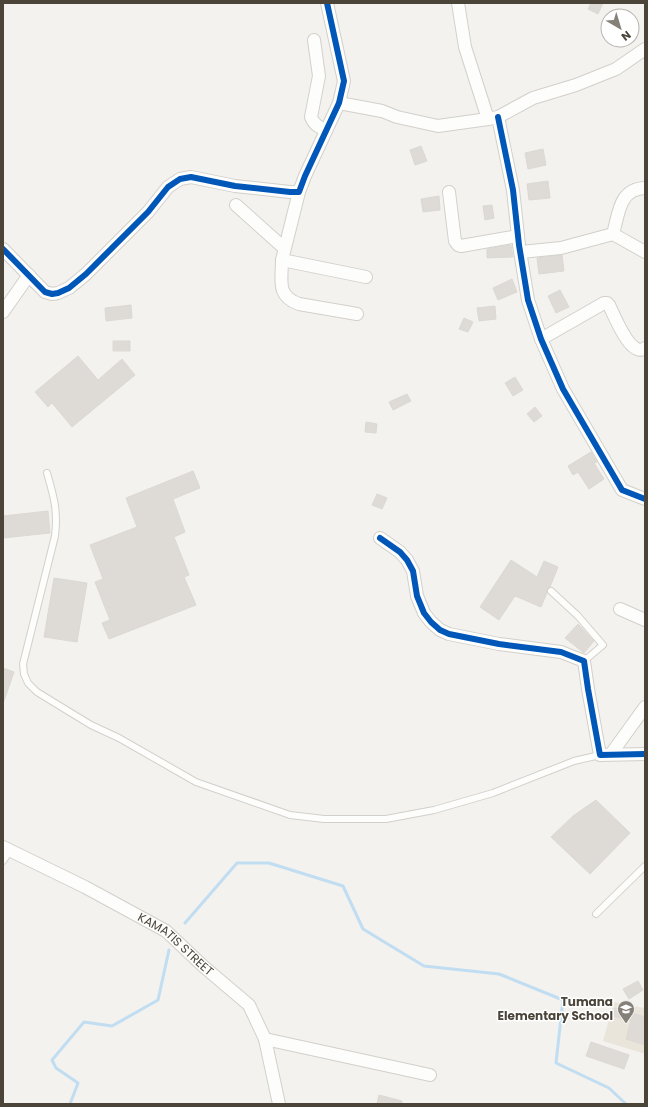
<svg xmlns="http://www.w3.org/2000/svg" width="648" height="1107" font-family="Poppins,sans-serif">
  <style>
    .education { fill: #eae5da }
    .lines { fill: none; stroke-linecap: round; stroke-linejoin: round }
    .stream { stroke: #c0ddf1; stroke-width: 3 }
    .building { fill: #dedbd6; stroke: #dcd9d4 }
    .service-casing { stroke: #d2d0cb; stroke-width: 8 }
    .minor-casing { stroke: #d2d0cb; stroke-width: 14 }
    .service { stroke: #fdfdfc; stroke-width: 6 }
    .minor { stroke: #fdfdfc; stroke-width: 12 }
    .cycleway-casing { stroke: #fff; stroke-width: 8 }
    .cycleway { stroke: #0057b8; stroke-width: 6 }
    .labels { text-anchor: middle; stroke-width: 3; stroke-linejoin: round; paint-order: stroke }
    .street-label { font-size: 12px; fill: #4b4439; stroke: #fff }
    .poi-label { font-size: 12px; font-weight: bold; fill: #4b4439; stroke: #fff; text-anchor: end }
  </style>
  <rect width="100%" height="100%" fill="#f4f2ee"/>
  <!-- education -->
  <path class="education" d="M614,1002l31,6v46l-42,-13z"/>
  <g class="lines">
    <!-- stream -->
    <path class="stream" d="M185,923l52,-60h32l74,23 20,43 61,37 75,8 64,26 -7,63 53,25 17,16
      M70,1104l8,-21 -22,-15 -4,-8 32,-38 28,4 46,-26 11,-50"/>
  </g>
  <!-- building -->
  <path class="building" d="M591,3h12l-5,11 -10,-5z
    M421,146l6,15 -12,4 -5,-15z
    M543,149l3,16 -18,4 -3,-16z
    M548,181l2,17 -21,2 -2,-16z
    M439,196l1,14 -17,2 -2,-13z
    M492,205l2,13 -9,2 -2,-14z
    M511,245l2,12 -26,1v-9z
    M562,255l2,16 -25,3 -2,-16z
    M512,279l5,13 -19,8 -5,-12z
    M560,290l9,17 -13,6 -8,-17z
    M131,305l1,13 -26,3 -1,-13z
    M495,306l1,13 -17,2 -2,-13z
    M464,318l9,4 -5,10 -9,-3z
    M113,341h17v10h-17z
    M78,356l20,24 24,-21 13,16 -63,52 -20,-24 -4,4 -13,-15z
    M515,377l8,13 -10,6 -8,-13z
    M407,394l4,7 -18,9 -4,-8z
    M535,407l7,9 -8,6 -7,-8z
    M366,422l11,2 -1,9 -11,-1z
    M591,452l6,10 -3,1 10,16 -15,10 -11,-17 -5,3 -5,-9z
    M193,471l7,17 -27,11 12,33 -11,5 15,38 -5,2 12,28 -87,34 -7,-16 8,-3 -15,-38 8,-3 -13,-34 47,-18 -11,-29z
    M377,494l10,4 -5,11 -10,-4z
    M48,511l2,22 -47,5v-22z
    M511,560l26,17 7,-16 14,6 -8,20 -3,3v3l-6,14 -26,-11 -16,24 -19,-13z
    M54,578l33,5 -10,59 -33,-5z
    M578,624l16,17 -10,12 -19,-15z
    M3,668l11,4 -10,29h-1z
    M596,800l34,33 -40,41 -39,-37 22,-21z
    M638,981l5,9 -14,9 -6,-10z
    M615,1008l30,9v28l-19,-6 5,-18 -18,-5z
    M591,1042l38,13 -5,14 -38,-13z
    M379,1095l23,6v3h-25z"/>
  <g class="lines">
    <!-- service casing -->
    <g class="service-casing">
      <path id="service" d="M47,473c7,24 11,38 8,63l-32,128 1,10 4,9 9,9 54,33 28,13 77,44 94,33 34,4h62l48,-9 59,-17 81,-32 26,-6
        M551,591l27,25 25,29 -19,16
        M3,861l7,-10
        M596,914l49,-48"/>
    </g>
    <!-- minor casing -->
    <g class="minor-casing">
      <g id="minor">
        <path d="M458,3l7,44 23,72"/>
        <path d="M314,40l5,36 -8,41c3,8 8,10 15,13"/>
        <path d="M339,103l43,8 15,6 41,9 50,-7 10,-2 35,-19 43,-13 40,-16 29,-20"/>
        <path d="M498,117l15,73 6,55 9,55 13,39 22,50 59,101 23,9"/>
        <path d="M645,188c-26,1 -26,25 -32,46l32,18"/>
        <path d="M299,192l-17,68 84,17"/>
        <path d="M449,192l6,49 3,4 3,1 57,-10"/>
        <path d="M236,205l48,43"/>
        <path d="M3,249l42,43 7,2 6,-1 11,-5 17,-14 62,-62 20,-25 12,-8 11,-2 44,9 55,6h9l6,-16 34,-73 5,-22 -17,-78"/>
        <path d="M521,252l40,-4 52,-14"/>
        <path d="M282,260c0,20 -6,36 17,44l58,10"/>
        <path d="M3,312l26,-37"/>
        <path d="M541,339l63,-36h3l2,2c5,10 22,54 36,43"/>
        <path d="M380,538l20,14 7,8 6,11 4,25 7,17 7,9 9,8 9,4 50,10 62,8 23,9 4,28 12,66 45,-1"/>
        <path d="M620,609l25,11"/>
        <path d="M611,754l34,-47"/>
        <path id="s1" d="M3,847l82,40 81,44 37,35 46,39 16,34 14,65"/>
        <path d="M265,1039l165,36"/>
      </g>
    </g>
    <!-- service -->
    <use href="#service" class="service"/>
    <!-- minor -->
    <use href="#minor" class="minor"/>
    <!-- cycleway casing -->
    <g class="cycleway-casing">
      <path id="cycleway" d="M498,117l15,73 6,55 9,55 13,39 22,50 59,101 23,9
        M3,249l42,43 7,2 6,-1 11,-5 17,-14 62,-62 20,-25 12,-8 11,-2 44,9 55,6h9l6,-16 34,-73 5,-22 -17,-78
        M380,538l20,14 7,8 6,11 4,25 7,17 7,9 9,8 9,4 50,10 62,8 23,9 4,28 12,66 45,-1"/>
    </g>
    <!-- cycleway -->
    <use href="#cycleway" class="cycleway"/>
  </g>
  <!-- icons -->
  <defs>
    <g id="school-pin" transform="scale(0.9)"><path d="M0 17L-7.5 6A9.5 9.5 0 1 1 7.5 6Z" fill="#868178" stroke="#fff"/><path d="M0-5L7-2L0 1L-7-2ZM-4 1L0 2.5L4 1V4Q0 6-4 4Z" fill="#fff"/></g>
  </defs>
  <g fill-rule="evenodd">
    <use href="#school-pin" x="626" y="1009"/>
  </g>
  <g class="labels">
    <!-- street labels -->
    <g class="street-label">
      <text dy="4" stroke="none"><textPath href="#s1" startOffset="199">KAMATIS STREET</textPath></text>
    </g>
    <!-- poi labels -->
    <g class="poi-label">
      <text x="613" y="1006">Tumana<tspan x="613" dy="14">Elementary School</tspan></text>
    </g>
  </g>
  <!-- border -->
  <rect width="648" height="1107" fill="none" stroke="#4b4439" stroke-width="8"/>
  <!-- north arrow -->
  <g transform="translate(620 28) rotate(142)"><circle r="19" fill="#ffffff" stroke="#b7b4b0"/>
  <path d="M0-3L7 15L0 10L-7 15Z" fill="#868178"/>
  <text y="-6" font-size="11" font-weight="bold" text-anchor="middle" fill="#4b4439">N</text>
  </g>
</svg>
